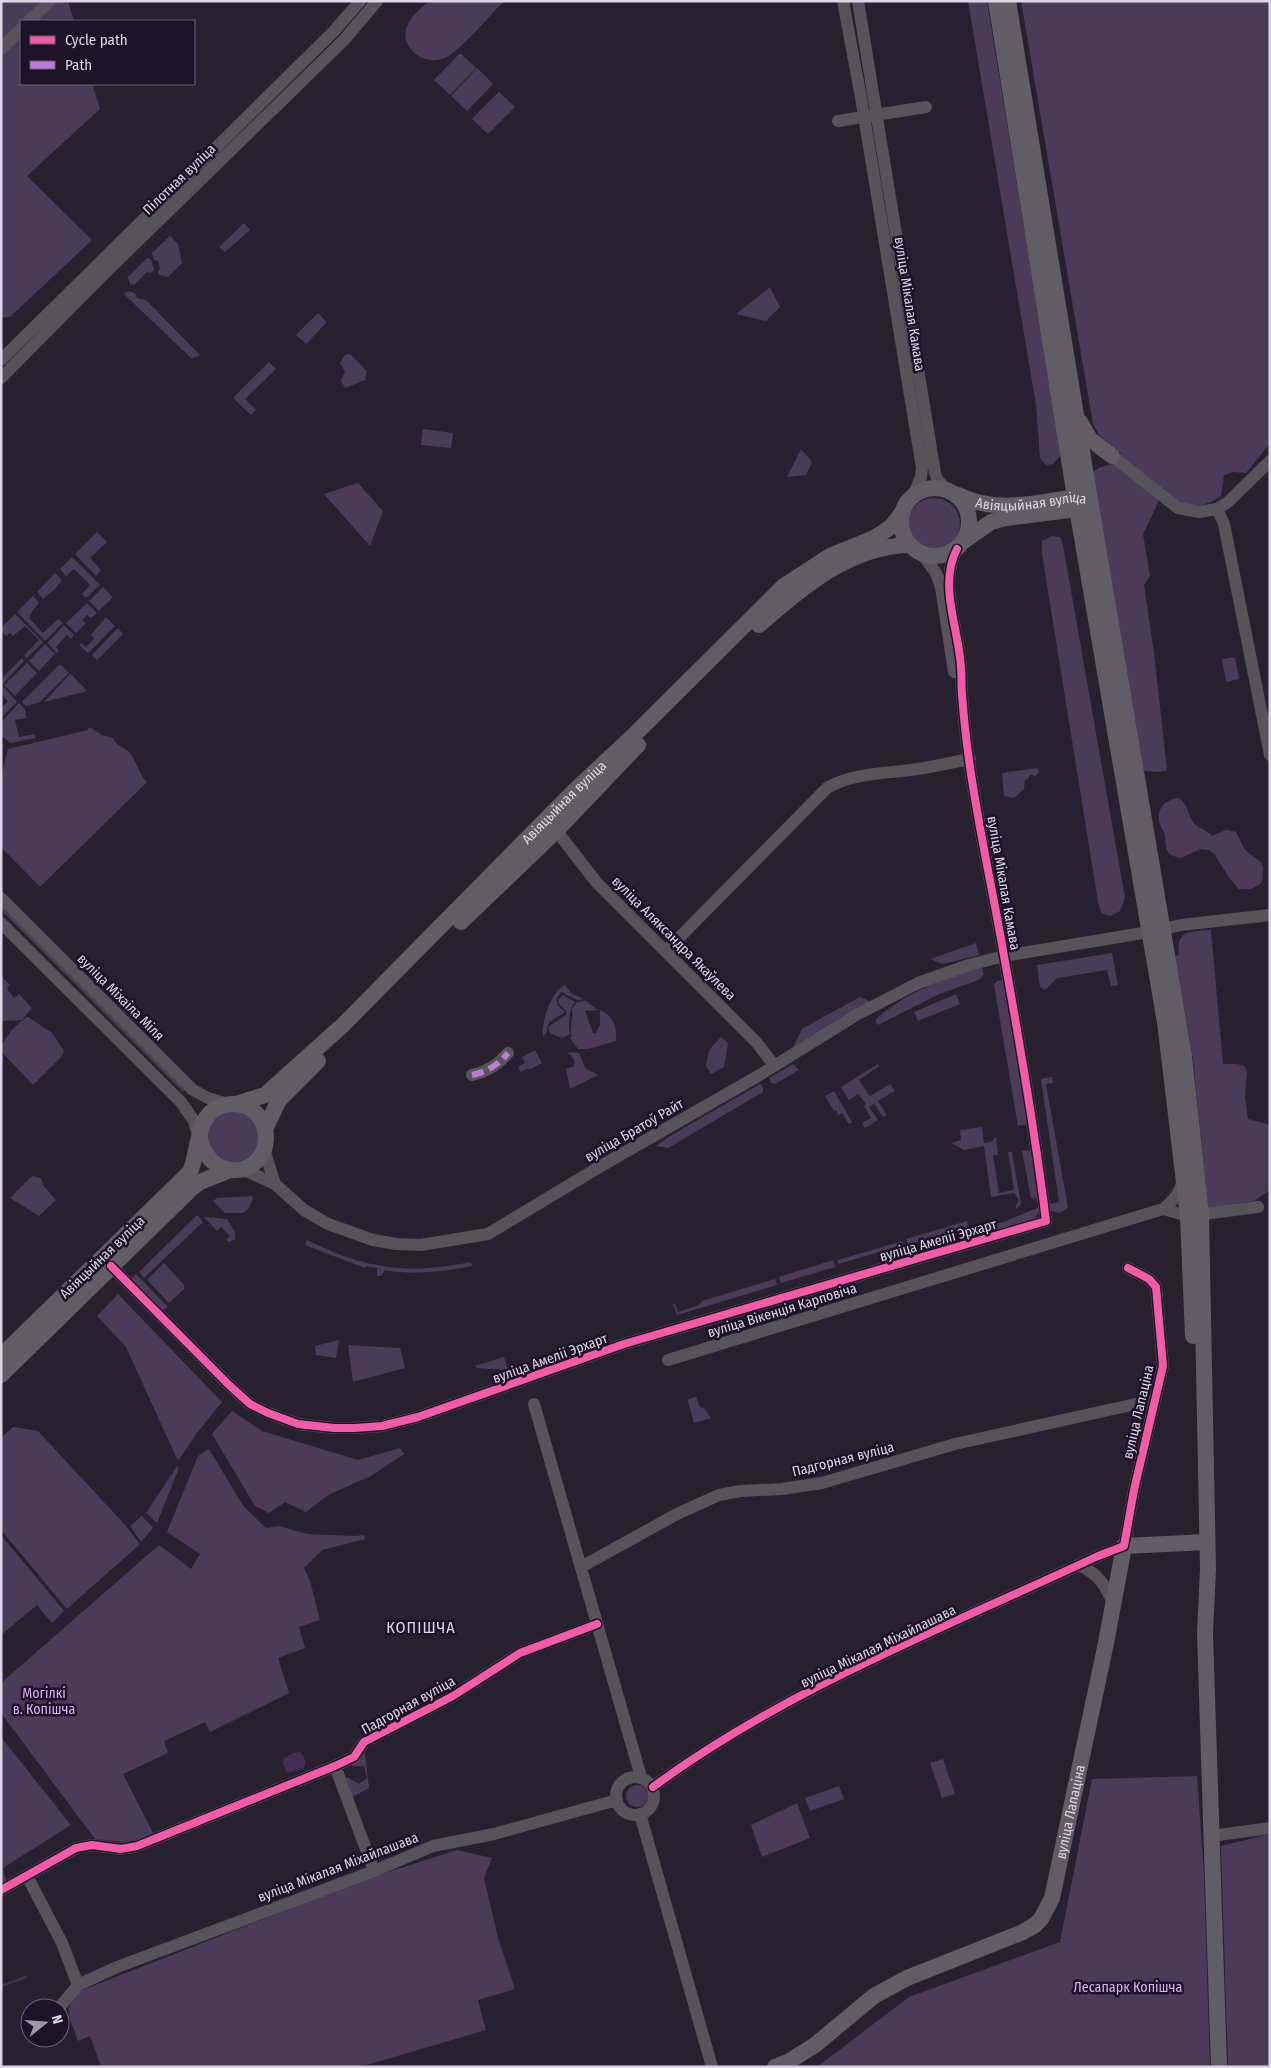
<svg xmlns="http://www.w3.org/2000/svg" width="1271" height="2068" font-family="'Fira Sans Condensed',sans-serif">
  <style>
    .green { fill: #4a3b58 }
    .water { fill: #432d57 }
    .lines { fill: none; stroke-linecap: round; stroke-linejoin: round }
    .stream { stroke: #432d57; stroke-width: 2.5 }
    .minor { stroke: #565359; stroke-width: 12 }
    .major { stroke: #615d64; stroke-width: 16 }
    .quiet { stroke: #bd7bd9; stroke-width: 6; stroke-dasharray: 12 6; stroke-linecap: butt }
    .cycleway-casing { stroke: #1e1228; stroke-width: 11 }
    .cycleway { stroke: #f35aa7; stroke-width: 8 }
    .labels { text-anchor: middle; stroke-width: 5; stroke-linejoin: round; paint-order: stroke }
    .street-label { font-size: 14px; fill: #ded6e6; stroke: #1e1228 }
    .park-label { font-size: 14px; fill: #d7b1fc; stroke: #1e1228 }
    .quarter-label { font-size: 16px; letter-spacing: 1px; fill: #ded6e6; stroke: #1e1228 }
  </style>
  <rect width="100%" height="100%" fill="#27212d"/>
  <!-- green -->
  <path class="green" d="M1,1h67l6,20h-53v63h71l8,25 -73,67 65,64 -82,77 -9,1z
    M429,1h75c-14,14 -46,53 -62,58 -20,7 -45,-14 -34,-35 4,-9 14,-16 21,-23z
    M968,1h19l74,454 -8,9 -7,1 -6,-7 -4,-53z
    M1021,1h249v442l-24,30 -13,-1 -9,3 -3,21c-26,16 -33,11 -58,-4l-20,42 7,42 -6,9 10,68 13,117 -7,2 -16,-1 -52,-298 8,-6 14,-3 7,-11 -22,-18 -6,-11z
    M460,53l16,15 -26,27 -16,-15z
    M477,68l16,16 -26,27 -16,-15z
    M499,92l16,15 -27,27 -16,-15z
    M244,223l6,7 -25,22 -6,-5z
    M170,236l8,8 4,19 -14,14 -9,-2 -1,-4 2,-2 -2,-8 -4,-1 -2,-7z
    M147,258l4,1 3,11 -3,3 -4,-1 -13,13 -4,-1 -2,-7z
    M770,287l10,20 -14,14 -30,-7z
    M128,291l7,2 2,5 9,2 54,55 -8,4 -68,-65z
    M318,313l9,9 -21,22 -10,-9z
    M350,354l17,17 -2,9 -20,8 -4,-7 4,-10 -5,-8 5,-8z
    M269,362l7,7 -31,30 11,11 -5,5 -18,-17z
    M423,429l30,4 -2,15 -30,-3z
    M801,449l11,13 -6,13 -19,2z
    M358,483l25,28 -13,35 -46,-52z
    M908 524a26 26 0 1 1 52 0a26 26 0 1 1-52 0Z
    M97,532l10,10 -17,16 11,12 -5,6 -21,-22z
    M1052,536l8,1 3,8 62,353 -5,13 -10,5 -9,-3 -3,-11 -56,-348v-13z
    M72,557l28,28 -14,13 -4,-4 8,-9 -16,-16 -8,7 -6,-7z
    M55,573l7,7 -7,9 -12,10 -6,-7z
    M103,587l10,10 -14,14 -10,-10z
    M33,596l6,7 -7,8 -3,7 14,15 15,-14 5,4 -18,18 -28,-29z
    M87,603l10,10 -6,5 -4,-3 -5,5 4,3 -10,10 -10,-10z
    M15,614l28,28 -16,16 -3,-3 15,-15 -14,-14 -12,10 -3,-3 -4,3 -5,-6v-2z
    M106,617l9,9 -27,27 -9,-8 2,-2 5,4 8,-8 -3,-4z
    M64,625l10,10 -3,4 -4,-4 -11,12 3,4 -2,2 -10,-10z
    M118,628l5,6 -26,26 -5,-5z
    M45,644l10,10 -16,17 -10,-10z
    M1235,657l4,22 -13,3 -4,-23z
    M22,658l2,3 -22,24 15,17 -16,16v-10l7,-7 -7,-7v-15z
    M27,663l10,10 -22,23 -11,-11z
    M60,664l9,9 -29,29 -14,4 -4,-4z
    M71,674l16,17 -43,11 26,-28z
    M19,703l6,6 1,9 -11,2 4,17 16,-3 1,4 -26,5 -9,-8v-13z
    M89,727l13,8 11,3c3,8 9,8 15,13 9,9 10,23 19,31l-107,105 -39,-40v-70l7,-28 80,-19z
    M1037,768l2,4 -4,5 -4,-3 -4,6 -2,-1 -1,10 -10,9 -10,-2 -2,-23z
    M1179,798c11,8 8,19 17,27 6,5 11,5 16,11l14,-6 10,2 9,18 16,12 2,6 -1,14c-7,7 -13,8 -23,7l-11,-13 -13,-21 -6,-5 -8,-1 -20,9c-16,-3 -15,-9 -16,-22 -1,-5 -5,-10 -6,-15 -2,-14 7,-22 20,-23z
    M1,907l185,181 -3,4 -182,-182z
    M1211,930l12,134h14l7,2 3,5 -2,26 3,22 22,6v65l-16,11 -46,7 -15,-149 -18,-103 4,-1c-3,-26 11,-23 32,-25z
    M976,943l3,12 -36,9 -13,-5z
    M1112,953l6,32 -7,1 -4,-16 -50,8 -12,12 -5,-3 -3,-22z
    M982,966l2,8 -5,6 -40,14 -61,31 -3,-5c32,-29 68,-40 107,-54z
    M1,976l9,9 -3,4 7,9 5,-4 13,14 -10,12 -21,1z
    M1004,980l25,144 -11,2 -24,-141 3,-4z
    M565,985l6,8 13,6 -7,1 -16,-8 -5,8 2,6 7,6c-7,6 -19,8 -18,19l-4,6c-2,-15 8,-46 22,-52z
    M956,994l4,10 -42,17 -4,-9z
    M563,995l12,7c-6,6 -7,24 -5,32l-8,4 -12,-5 -2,-6 18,-12v-4l-6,-6 -2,-5z
    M860,997l12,5 -79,45 9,-18 5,-3z
    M586,1001l12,9 -13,1 8,22h3l4,-8v-15c14,6 17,18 16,31l-28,8h-10l-8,-11 2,-2c-3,-10 2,-17 0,-27l5,-7z
    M28,1017l24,16 12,18 -3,6 -28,28 -32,-34c0,-11 17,-29 27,-34z
    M721,1037l7,6 -4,24 -13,7 -5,-8 3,-16z
    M535,1050l7,13 -13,7 -1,-2 -7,4 -3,-5 7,-4 -3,-6z
    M567,1052l12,1 6,15 13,7 -28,14 -4,-20 8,-3c2,-6 -2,-10 -7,-14z
    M793,1064l6,6 -24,14 -4,-1 -2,-5z
    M878,1064l1,2 -20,14 11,16 20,-12 5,7 -17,10 9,14 -4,2 -9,-13 -5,3 9,13 -13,8 -3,-5 9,-5 -7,-12 2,-2 -8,-10 -9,6 -8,-13z
    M1052,1077l1,6 -7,1 22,124 -8,5 -9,-2 -4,-6 12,-3 -18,-123z
    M760,1084l3,4v4l-95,56 -12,-2 14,-10z
    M834,1091l18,31 -3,2 -7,-11 -4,2 -2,-5 -2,1 -9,-15z
    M207 1137a26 26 0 1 1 52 0a26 26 0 1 1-52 0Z
    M982,1127l2,16 7,-1 5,-5 2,18h-5l6,38 15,-3 -6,-38h4l9,52 -5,5v-4l3,-5 -5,-7 -23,4 -7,-51 -20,4 -13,-7 10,-3 -1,-10z
    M1027,1150l4,2 9,47 -9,-1 -9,-47z
    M32,1176l9,2 2,7 13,15 -17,16 -29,-18z
    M252,1196l1,2 -4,10 -6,5h-18l-12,-12 4,-3z
    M1039,1207v5l-6,8 -60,18 -1,-7 34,-10z
    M197,1215l6,7 -59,56 -5,-6z
    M204,1217l23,2 8,13v7l-6,3 -3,-2 4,-4 -9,-9 -4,4z
    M967,1221l1,6 -60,18 -2,-6z
    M307,1240c58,29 100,35 164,22l1,4c-30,6 -57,9 -87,4l-4,6h-4v-8l-11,-2 -1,2 -60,-23z
    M902,1241l2,4 -66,19v-4z
    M833,1260l2,7 -54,16 -2,-6z
    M164,1263l20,22v4l-15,14 -22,-23z
    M136,1274l32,33 -6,3 -31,-31z
    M775,1279l2,6 -100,30 -4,-11h2l3,8 21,-7 3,-4z
    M118,1294l104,108 -25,31 -19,28 -52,-114 -29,-31z
    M339,1340l-3,18 -20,-3 -1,-9z
    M348,1345l52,3 5,20 -52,14z
    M504,1357l4,13 -31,-2 -2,-2z
    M696,1397l4,10 4,1 7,10 -17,5 -6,-22 1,-2z
    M232,1411l30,20 96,29 42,-12 4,6 -33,22 -43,19 -22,17 -21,-10 -16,11 -14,-7 -43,-72z
    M13,1427l25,4 88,95 14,18 -73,65 -66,-79v-92z
    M209,1449l35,58 22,21 13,-2 28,8 48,2 9,-1 1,4 -43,11 -18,18 6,13 10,39 -21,7 6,21 -27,10 11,35 -79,39 -5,-10 -41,19 4,12 -45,21 32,63 -32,5 -28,-3 -94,-126v-30l158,-138 32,24 9,-15 -33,-22 31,-76z
    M177,1466l2,2 -22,55 -11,-10z
    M142,1516l11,12 -12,14 -11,-16z
    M1,1535l63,76 -12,12 -15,-18 -36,30z
    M1,1737l70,88 -68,43 3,14 -5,2z
    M365,1753l4,35 -17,9 -7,-16 2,-4 12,7 8,-6 -3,-12h-12v-3z
    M943,1759l12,35 -13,4 -12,-35z
    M1197,1776l7,98 6,193h-393l92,-70 151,-55 32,-163z
    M626 1796a11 11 0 1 1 22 0a11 11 0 1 1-22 0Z
    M839,1786l5,13 -34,12 -5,-13z
    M797,1803l13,35 -48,19 -11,-32z
    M1270,1834v233h-42l-7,-221z
    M457,1850l35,8 -8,20 14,60 17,51 -37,11 8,30 -126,37h-259l-11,-31 -12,5c-8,-25 -17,-30 2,-50l283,-111z"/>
  <!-- water -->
  <path class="water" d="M300,1752c5,6 8,11 3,17l-16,4 -4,-10 1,-5 9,-5z"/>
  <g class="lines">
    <!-- stream -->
    <path class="stream" d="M1,1986l25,-9"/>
    <!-- minor -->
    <path class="minor" d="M843,1l18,97 61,370 -1,9 -8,19
      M858,1l77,472 2,6 9,10
      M29,21l21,-20
      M1,49l20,-20
      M838,121l88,-14
      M1,360l333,-329 26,-30
      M1,378l102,-103 241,-235 33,-39
      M1112,456l66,52 21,4 18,-3 11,-7 42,-41
      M1217,509l7,15 46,231
      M921,553l15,20 5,14 13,85
      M552,825l45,58 160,160 17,22
      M1,898l192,192 15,8 20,6
      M1,923l180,179 13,19 5,17
      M1163,929l18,-4 89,-10
      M666,951l161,-163c27,-16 60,-14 90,-19 17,-2 35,-7 53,-10
      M472,1075c15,-3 26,-10 36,-22
      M264,1149l11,35
      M242,1169l33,15 29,26 24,14 45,16 23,4 25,1 67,-11 113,-68 157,-90 100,-62 60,-31 51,-18 35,-9 145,-24
      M1163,1209l25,7 70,-9
      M111,1266l118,119 21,19 18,9 30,11 36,4h21l27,-2 36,-9 206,-73 422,-123c-11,-89 -26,-177 -42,-265 -15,-87 -36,-174 -42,-262 -1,-9 0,-17 -1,-26 -2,-39 -23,-83 -4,-119
      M668,1360l495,-151c11,-9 17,-16 20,-30
      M534,1404l107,373
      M1079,1565c21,10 26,20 35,40
      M581,1567l96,-53 42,-19 21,-4 42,-2 40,-6 133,-39 199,-44
      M335,1766l39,105
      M616 1796a19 19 0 1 1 38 0a19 19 0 1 1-38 0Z
      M653,1787c132,-98 296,-161 445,-231l26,-10 10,-56 29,-124 -7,-79 -7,-8 -21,-11
      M640,1814l72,253
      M1211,1836l59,-8
      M27,1876l35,67 16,42
      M1,1890l75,-42 16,-3 29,4 16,-3 198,-80 19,-9 10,-15 89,-46 67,-43 77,-29
      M59,2008l19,-23 39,-18 257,-96 59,-25 61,-12 123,-34"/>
    <!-- major -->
    <g class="major">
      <path d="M996,1l79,496 90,525 23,194 5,120"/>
      <path d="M1008,1l82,499 94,556 17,159 7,354 -3,64 14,434"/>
      <path d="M1080,422l10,17 22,17"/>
      <circle cx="935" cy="522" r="34"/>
      <path id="s1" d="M958,495c38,19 77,8 117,2l10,2"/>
      <path d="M964,541l27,-19 15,-4 71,-9 8,-6"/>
      <path d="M759,625c43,-38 91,-79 151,-80"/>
      <path d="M461,922l95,-91 82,-86"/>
      <path id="s2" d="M236,1104l29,-9 78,-70 230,-233 62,-58 149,-148 46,-30 42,-17 10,-6 10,-7 10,-13"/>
      <path d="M265,1129l14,-29 39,-39"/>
      <path d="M1,1356l189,-184c10,-22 5,-61 35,-67 9,-2 18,-1 26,4 10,7 15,18 15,30 -2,38 -55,45 -66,0"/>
      <path d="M1,1375l191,-187 8,-6 30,-12"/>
      <path id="s3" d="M775,2067l13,-5 27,-17 59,-49 33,-18 116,-46 12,-7 6,-6 11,-21 54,-255 18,-97 83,-4"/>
    </g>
    <!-- quiet -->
    <path class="quiet" d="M472,1075c15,-3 26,-10 36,-22"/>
    <!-- cycleway casing -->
    <g class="cycleway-casing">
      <path id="cycleway" d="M111,1266l118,119 21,19 18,9 30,11 36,4h21l27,-2 36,-9 206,-73 422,-123c-11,-89 -26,-177 -42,-265 -15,-87 -36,-174 -42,-262 -1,-9 0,-17 -1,-26 -2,-39 -23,-83 -4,-119
        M653,1787c132,-98 296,-161 445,-231l26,-10 10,-56 29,-124 -7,-79 -7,-8 -21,-11
        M1,1890l75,-42 16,-3 29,4 16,-3 198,-80 19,-9 10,-15 89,-46 67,-43 77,-29"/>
    </g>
    <!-- cycleway -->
    <use href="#cycleway" class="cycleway"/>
  </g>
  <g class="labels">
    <!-- street labels -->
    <g class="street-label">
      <text transform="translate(179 179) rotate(-44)" y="5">Пілотная вуліца</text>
      <text transform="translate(910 304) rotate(81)" y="5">вуліца Мікалая Камава</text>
      <text dy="5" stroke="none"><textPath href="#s1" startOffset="75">Авіяцыйная вуліца</textPath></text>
      <text dy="5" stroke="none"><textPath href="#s2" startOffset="449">Авіяцыйная вуліца</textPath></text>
      <text transform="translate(1004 883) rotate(80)" y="5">вуліца Мікалая Камава</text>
      <text transform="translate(674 938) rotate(45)" y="5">вуліца Аляксандра Якаўлева</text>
      <text transform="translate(121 997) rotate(45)" y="5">вуліца Міхаіла Міля</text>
      <text transform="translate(634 1130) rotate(-30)" y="5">вуліца Братоў Райт</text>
      <text transform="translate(938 1240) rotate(-16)" y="5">вуліца Амеліі Эрхарт</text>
      <text transform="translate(102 1257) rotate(-44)" y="5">Авіяцыйная вуліца</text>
      <text transform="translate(782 1310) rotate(-17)" y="5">вуліца Вікенція Карповіча</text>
      <text transform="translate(550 1358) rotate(-20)" y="5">вуліца Амеліі Эрхарт</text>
      <text transform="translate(1138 1412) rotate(-77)" y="5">вуліца Лапаціна</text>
      <text transform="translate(843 1459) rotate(-14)" y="5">Падгорная вуліца</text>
      <text transform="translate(878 1646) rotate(-26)" y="5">вуліца Мікалая Міхайлашава</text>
      <text transform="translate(408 1705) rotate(-29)" y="5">Падгорная вуліца</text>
      <text dy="5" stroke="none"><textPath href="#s3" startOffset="419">вуліца Лапаціна</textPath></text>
      <text transform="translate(338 1867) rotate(-21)" y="5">вуліца Мікалая Міхайлашава</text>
    </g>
    <!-- park labels -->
    <g class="park-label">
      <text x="44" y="1698">Могілкі<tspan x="44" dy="16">в. Копішча</tspan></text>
      <text x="1128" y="1992">Лесапарк Копішча</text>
    </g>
    <!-- quarter labels -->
    <g class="quarter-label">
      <text x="421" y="1633">КОПІШЧА</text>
    </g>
  </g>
  <!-- border -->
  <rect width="1271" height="2068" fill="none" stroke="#ded6e6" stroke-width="5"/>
  <!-- legend -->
  <rect x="20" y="20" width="175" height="65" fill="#1e1228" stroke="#6b6074"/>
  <rect x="30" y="36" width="25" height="8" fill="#f35aa7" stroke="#6b6074"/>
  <text x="65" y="45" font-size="15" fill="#ded6e6">Cycle path</text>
  <rect x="30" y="61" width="25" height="8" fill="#bd7bd9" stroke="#6b6074"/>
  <text x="65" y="70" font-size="15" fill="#ded6e6">Path</text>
  <!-- north arrow -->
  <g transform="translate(45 2023) rotate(73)"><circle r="24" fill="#1e1228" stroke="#6b6074"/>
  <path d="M0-4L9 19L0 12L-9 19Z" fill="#9e97a5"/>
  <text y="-8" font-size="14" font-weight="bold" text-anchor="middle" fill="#ded6e6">N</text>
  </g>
</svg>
